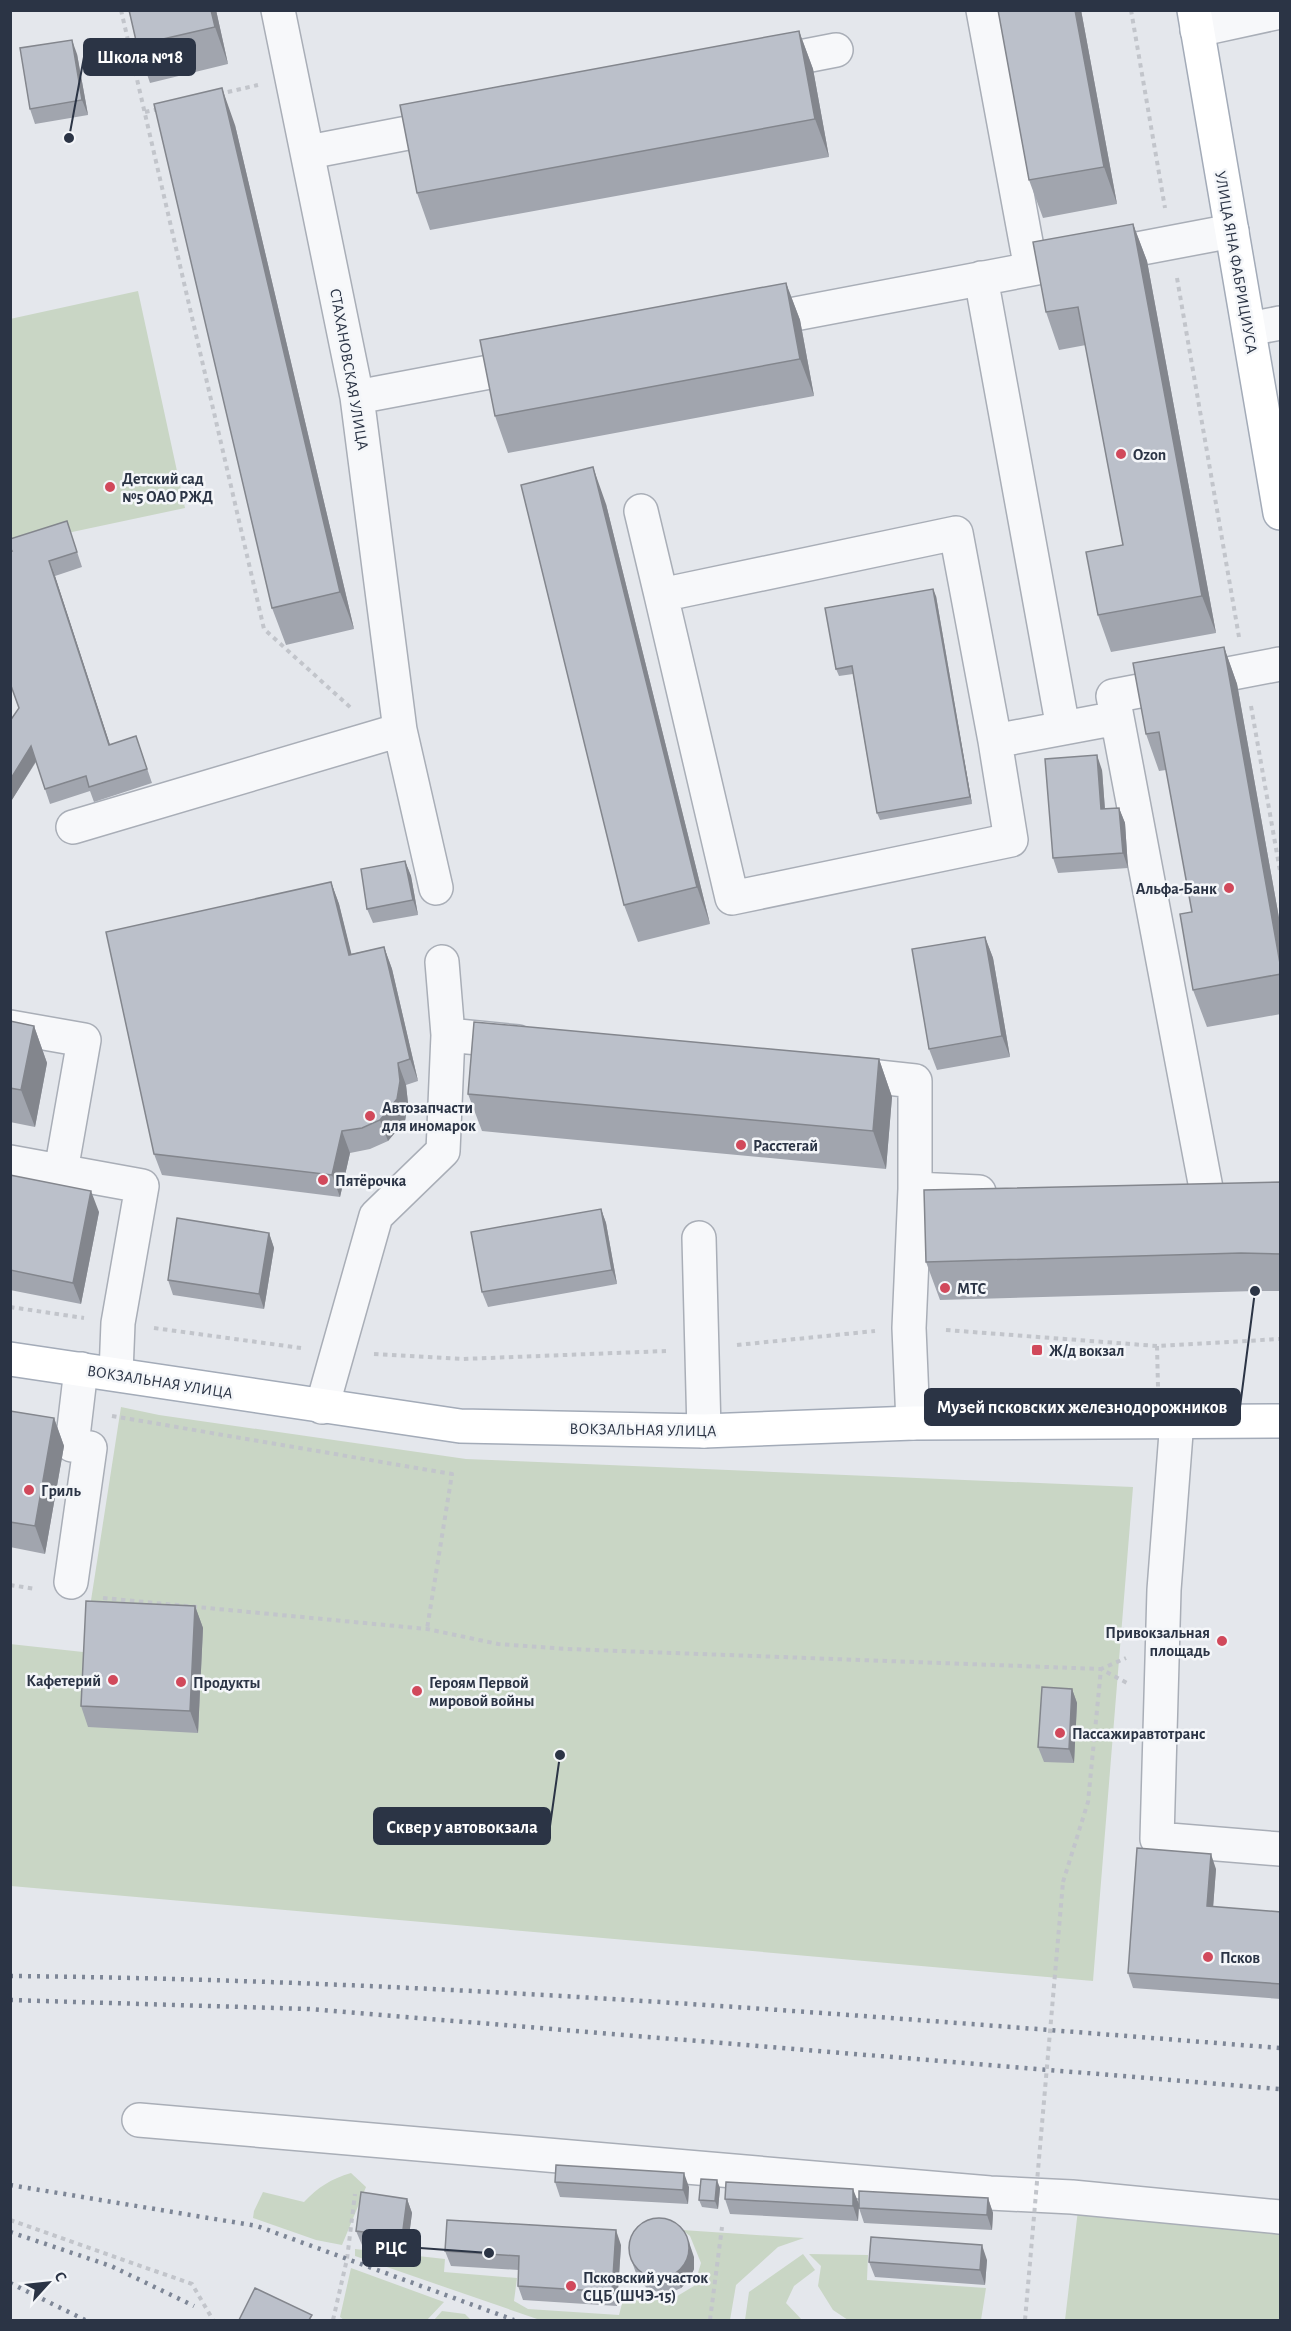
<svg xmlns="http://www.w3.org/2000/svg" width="1291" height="2331" font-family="'Alegreya Sans',sans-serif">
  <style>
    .green { fill: #c9d6c5 }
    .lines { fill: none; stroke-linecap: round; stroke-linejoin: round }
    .minor-casing { stroke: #a9aeb7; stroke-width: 36 }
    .major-casing { stroke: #a3abb8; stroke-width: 36 }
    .path { stroke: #c2c5cb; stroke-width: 4; stroke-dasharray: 4.5 4.5; stroke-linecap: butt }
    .minor { stroke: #f7f8fa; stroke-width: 33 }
    .major { stroke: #fff; stroke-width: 33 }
    .rail { stroke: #7d8696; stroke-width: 4.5; stroke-dasharray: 3 6; stroke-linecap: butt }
    .path-bridge { stroke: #c2c5cb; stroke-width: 4; stroke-dasharray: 4.5 4.5; stroke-linecap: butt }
    .wall { fill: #a1a5ae }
    .shaded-wall { fill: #83868d }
    .building { fill: #bbc0ca; stroke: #83868d; stroke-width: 1.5 }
    .poi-dot { fill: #d1495b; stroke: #f4f6f9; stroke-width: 2 }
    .labels { text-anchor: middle; stroke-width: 5; stroke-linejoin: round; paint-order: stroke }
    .street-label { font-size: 16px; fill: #2b3445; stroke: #f4f6f9 }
    .poi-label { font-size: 16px; font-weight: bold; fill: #2b3445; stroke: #f4f6f9; text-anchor: start }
    .leader { fill: none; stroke: #2b3445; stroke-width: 2 }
    .callout-dot { fill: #2b3445; stroke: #f4f6f9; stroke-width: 2 }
    .callout { fill: #2b3445; stroke: #2b3445; stroke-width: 2 }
    .callout-label { font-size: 18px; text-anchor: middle; font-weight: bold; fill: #fff }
  </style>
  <rect width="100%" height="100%" fill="#e4e7ec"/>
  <!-- green -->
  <path class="green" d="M138,291l47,217 -174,37 -1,-226z
    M121,1407l38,8 307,44 667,28 -40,494 -1082,-95 -1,-242 73,8z
    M351,2173l15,14 -24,58 -26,-5 -63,-22 1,-7 9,-19 41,10c14,-15 27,-23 47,-29z
    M1078,2210l202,18v92h-215z
    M682,2230l122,8 -26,9 -42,38 -6,35h-190l-185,-64v-7l90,10 -1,13 73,6 -3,23 14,8 91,6 5,-19 50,2 20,-12 7,-23 -11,-27z
    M803,2254l12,16 -21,16 -8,17 16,17h-57l4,-28z
    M809,2254l59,1 -1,25 119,8 -5,32h-133l-15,-10 -15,-24 3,-20z
    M351,2268l93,34 -17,18h-83l-4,-3z
    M442,2311l23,3 6,6h-37z"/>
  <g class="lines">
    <!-- minor casing -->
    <g class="minor-casing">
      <path id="minor" d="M278,10l79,387 43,333 36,158
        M983,10l48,259
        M1197,30l83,-18
        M764,64l72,-14
        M309,152l140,-27
        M981,278l82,450
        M753,322l479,-91
        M1249,329l31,-6
        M357,397l175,-33
        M641,511l20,84
        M995,741l-39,-208 -295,62 71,303 279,-58 -16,-99 122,-23
        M73,827l327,-97
        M10,1027l74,13 -23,131
        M448,1035l70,7
        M841,1073l74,8v108l-6,139 4,95
        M10,1162l132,24 -24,137 -2,50
        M915,1189l64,3
        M1186,1203l23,1 -96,-508 167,-32
        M699,1238l5,193
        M322,1407l54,-191 67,-65 5,-116 -6,-73
        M1177,1420l-13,170 -7,249 123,10
        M71,1582l19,-134 -18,-3 9,-76
        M139,2120l851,73 82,4 208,20"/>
    </g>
    <!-- major casing -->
    <g class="major-casing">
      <path id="major" d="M1194,10l86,503
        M10,1359l450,67 244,5 209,-8 367,-2"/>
    </g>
    <!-- path -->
    <path class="path" d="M121,10l143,619 87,79
      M1131,10l34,198
      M219,94l39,-9
      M145,112l14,-3
      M1177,278l62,359
      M1251,706l29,165
      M10,1307l74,11
      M154,1328l147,20
      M946,1330l211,16 123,-7
      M737,1345l138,-14
      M1157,1346l1,41
      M374,1354l89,5 203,-8
      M112,1416l340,58 -25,155
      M10,1585l26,4
      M103,1598l324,31 71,15 69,5 534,20 26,14
      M1063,1882l25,-80 13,-133 25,-11
      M10,2220l182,64 21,36
      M333,2320l14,-61 8,-65
      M710,2320l12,-93"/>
    <!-- minor -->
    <use href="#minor" class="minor"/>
    <!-- major -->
    <use href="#major" class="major"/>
    <!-- rail -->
    <path class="rail" d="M10,1976c425,4 847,39 1270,72
      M10,2000l299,9 971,80
      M10,2185l247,41 257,94
      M10,2232l101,34 83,40
      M10,2283l75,37"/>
    <!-- path-bridge -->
    <path class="path-bridge" d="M1025,2320l38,-438"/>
  </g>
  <!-- wall -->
  <path class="wall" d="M129,10h87l12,54 -78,19 -13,-38z
    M998,10h83l36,194 -74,14 -14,-38z
    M799,31l14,38 16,88 -399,73 -13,-37z
    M77,54l11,61 -53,9 -5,-15z
    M235,125l119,504 -68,16 -14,-37z
    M1133,224l14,37 69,372 -105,19 -13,-37 25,-70 -37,-200 -27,5 -13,-38z
    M786,283l14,37 14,76 -306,57 -13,-37z
    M606,504l104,420 -72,18 -14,-37z
    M67,521l15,46 -27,9 55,169 26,-9 16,47 -58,19 -4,-11 -40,13 -14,-42 -26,41v-82l9,-13 -9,-157z
    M936,596l36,208 -92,16 -3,-7 -24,-139 -14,2 -3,-7z
    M1224,647l13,37 44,245v85l-74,13 -14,-37 -1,-78 -26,-142 -7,1 -13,-37z
    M1102,770l3,39 14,-1 6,15 3,45 -70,5 -5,-15z
    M405,861l6,15 7,39 -45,8 -6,-14z
    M331,882l8,22 12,50 33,-7 8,22 26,112 -12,4 2,18 -3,18 -17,20 -18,8 -20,4 -10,44 -178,-22 -8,-21z
    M985,937l8,21 17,99 -73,13 -8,-21z
    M10,1021l24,5 13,37 -12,64 -25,-5z
    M879,1059l13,38 -6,72 -404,-38 -14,-37z
    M10,1175l89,37 -18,92 -71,-14z
    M1281,1182v109h-26l-315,9 -14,-38z
    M601,1209l5,14 11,61 -129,23 -6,-15z
    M269,1233l5,15 -10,61 -91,-14 -5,-15z
    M10,1411l44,7 10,28 -19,108 -35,-7z
    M195,1606l8,22 -5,105 -110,-6 -7,-21z
    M1072,1689l5,14 -3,60 -30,-1 -6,-15z
    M1216,1869l-3,38 68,5v87l-148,-11 -5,-15z
    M555,2182l134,5 -1,17 -128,-7z
    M720,2188l-2,21 -16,-2 -3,-7z
    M988,2198l5,15 -1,17 -128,-7 -5,-15z
    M407,2199l5,14 -5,38 -45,-6 -6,-14z
    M725,2199l134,5 -1,17 -128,-7z
    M621,2245l-4,61 -94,-6 -5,-14 1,-16 -68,-4 -6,-15z
    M629,2253l65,4v12l-5,11 -8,8 -11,5 -12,-1 -11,-4 -9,-9z
    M987,2260l-2,25 -110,-8 -6,-15z"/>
  <!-- shaded-wall -->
  <path class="shaded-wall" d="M211,10h5l12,54 -13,-37z
    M1075,10h6l36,194 -13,-37z
    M799,31l14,38 16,88 -14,-38z
    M72,40l5,14 11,61 -6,-15z
    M222,88l13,37 119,504 -14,-37z
    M1133,224l14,37 69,372 -14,-37z
    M786,283l14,37 14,76 -14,-37z
    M593,467l13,37 104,420 -13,-37z
    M49,561l6,15 60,184 -6,-15z
    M933,589l3,7 36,208 -2,-7z
    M1224,647l13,37 44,245v40z
    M31,746l5,15 -26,42v-23z
    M1097,755l5,15 4,54 -5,-15z
    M1119,808l6,15 3,45 -5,-15z
    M405,861l6,15 7,39 -5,-15z
    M331,882l8,22 18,72 -8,-21z
    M985,937l8,21 17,99 -8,-21z
    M384,947l8,22 26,112 -8,-22z
    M34,1026l13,37 -12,64 -14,-37z
    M879,1059l13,38 -6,72 -13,-38z
    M398,1063l8,22 2,18 -3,18 -17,20 -8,-21z
    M342,1131l8,22 -10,44 -8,-22z
    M91,1191l8,21 -18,92 -8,-21z
    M601,1209l5,14 11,61 -5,-14z
    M269,1233l5,15 -10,61 -5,-15z
    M54,1418l10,28 -19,108 -10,-28z
    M195,1606l8,22 -5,105 -8,-22z
    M1072,1689l5,14 -3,60 -5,-14z
    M1211,1854l5,15 -4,52 -5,-15z
    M684,2173l5,14 -1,17 -5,-14z
    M717,2180l3,8 -2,21 -3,-8z
    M853,2189l6,15 -1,17 -5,-15z
    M988,2198l5,15 -1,17 -5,-15z
    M407,2199l5,14 -5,38 -5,-14z
    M616,2230l5,15 -4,61 -5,-14z
    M689,2242l5,15v12l-5,11 -8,8 -6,-15z
    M982,2245l5,15 -2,25 -5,-15z"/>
  <!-- building -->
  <path class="building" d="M129,10h82l4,17 -78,18z
    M998,10h77l29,157 -75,13z
    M799,31l16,88 -398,74 -17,-88z
    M72,40l10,60 -52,9 -10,-61z
    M222,88l118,504 -68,16 -118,-504z
    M1133,224l69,372 -104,19 -12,-63 37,-7 -45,-238 -32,5 -13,-70z
    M786,283l14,76 -305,57 -15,-76z
    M593,467l104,420 -73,18 -103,-420z
    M67,521l10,31 -28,9 60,184 27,-9 11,33 -58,18 -3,-11 -41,13 -14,-43 -21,34v-59l9,-13 -9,-25v-132h2l-2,-4v-8z
    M933,589l37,208 -93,16 -25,-147 -16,3 -11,-61z
    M1224,647l57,322v5l-88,16 -13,-76 12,-2 -33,-180 -13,2 -13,-71z
    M1097,755l4,54 18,-1 4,45 -70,5 -8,-99z
    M405,861l8,39 -46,9 -6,-40z
    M331,882l18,73 35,-8 26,112 -12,4 2,18 -3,18 -17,21 -18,8 -20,3 -10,44 -178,-21 -48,-222z
    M985,937l17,99 -73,13 -17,-100z
    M10,1021l24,5 -13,64 -11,-2z
    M474,1022l405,37 -6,72 -405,-37z
    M10,1175l81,16 -18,92 -63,-13z
    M1281,1182v72l-40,-1 -315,9 -2,-72z
    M601,1209l11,61 -130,22 -11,-60z
    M177,1218l92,15 -10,61 -91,-14z
    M10,1411l44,7 -19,108 -25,-4z
    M86,1601l109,5 -5,105 -109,-5z
    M1042,1687l30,2 -3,60 -31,-2z
    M1137,1848l74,6 -4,52 74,6v72l-153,-11z
    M556,2165l128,8 -1,17 -128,-8z
    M701,2179l16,1 -2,21 -16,-1z
    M726,2182l127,7v17l-128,-7z
    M859,2191l129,7 -1,17 -128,-7z
    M361,2192l46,7 -5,38 -46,-6z
    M629 2248a30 30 0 1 1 60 0a30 30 0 1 1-60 0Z
    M447,2220l169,10 -4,62 -94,-6 1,-30 -74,-5z
    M871,2237l111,8 -2,25 -111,-8z
    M255,2288l57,27 -3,5h-70z"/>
  <!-- markers -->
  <g class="poi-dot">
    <circle cx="1121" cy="454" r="6"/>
    <circle cx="110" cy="487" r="6"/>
    <circle cx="1229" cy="888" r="6"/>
    <circle cx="370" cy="1116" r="6"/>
    <circle cx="741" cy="1145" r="6"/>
    <circle cx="323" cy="1180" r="6"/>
    <circle cx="945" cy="1288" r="6"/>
    <rect x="1031" y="1344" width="12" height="12" rx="3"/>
    <circle cx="29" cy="1490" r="6"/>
    <circle cx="1222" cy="1641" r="6"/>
    <circle cx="113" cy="1680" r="6"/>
    <circle cx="181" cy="1682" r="6"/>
    <circle cx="417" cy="1691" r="6"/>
    <circle cx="1060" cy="1733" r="6"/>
    <circle cx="1208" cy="1957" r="6"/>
    <circle cx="571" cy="2286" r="6"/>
  </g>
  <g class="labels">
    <!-- street labels -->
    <g class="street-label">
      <text transform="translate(1237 262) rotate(80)" y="6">УЛИЦА ЯНА ФАБРИЦИУСА</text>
      <text transform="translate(350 369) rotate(80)" y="6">СТАХАНОВСКАЯ УЛИЦА</text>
      <text transform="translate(160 1381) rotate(9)" y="6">ВОКЗАЛЬНАЯ УЛИЦА</text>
      <text transform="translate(643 1429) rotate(1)" y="6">ВОКЗАЛЬНАЯ УЛИЦА</text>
    </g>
    <!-- poi labels -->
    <g class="poi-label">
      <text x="1133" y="460">Ozon</text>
      <text x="122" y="484">Детский сад<tspan x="122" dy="18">№5 ОАО РЖД</tspan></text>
      <text x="1217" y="894" text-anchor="end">Альфа-Банк</text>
      <text x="382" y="1113">Автозапчасти<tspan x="382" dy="18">для иномарок</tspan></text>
      <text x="753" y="1151">Расстегай</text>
      <text x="335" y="1186">Пятёрочка</text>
      <text x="957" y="1294">МТС</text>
      <text x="1049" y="1356">Ж/д вокзал</text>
      <text x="41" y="1496">Гриль</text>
      <text x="1210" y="1638" text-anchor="end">Привокзальная<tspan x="1210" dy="18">площадь</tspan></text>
      <text x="101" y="1686" text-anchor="end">Кафетерий</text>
      <text x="193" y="1688">Продукты</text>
      <text x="429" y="1688">Героям Первой<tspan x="429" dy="18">мировой войны</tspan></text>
      <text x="1072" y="1739">Пассажиравтотранс</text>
      <text x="1220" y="1963">Псков</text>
      <text x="583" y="2283">Псковский участок<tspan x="583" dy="18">СЦБ (ШЧЭ-15)</tspan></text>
    </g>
  </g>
  <!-- callouts -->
  <path class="leader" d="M69 138L84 57M1255 1291L1240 1407M560 1755L550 1826M489 2253L420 2248"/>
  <g class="callout-dot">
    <circle cx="69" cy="138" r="6"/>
    <circle cx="1255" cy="1291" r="6"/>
    <circle cx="560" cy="1755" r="6"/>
    <circle cx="489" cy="2253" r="6"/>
  </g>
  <g class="callout">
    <rect x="84" y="39" width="111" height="36" rx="6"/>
    <rect x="925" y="1389" width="315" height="36" rx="6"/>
    <rect x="374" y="1808" width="176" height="36" rx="6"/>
    <rect x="363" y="2230" width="57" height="36" rx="6"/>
  </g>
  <g class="callout-label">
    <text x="140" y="63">Школа №18</text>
    <text x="1082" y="1413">Музей псковских железнодорожников</text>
    <text x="462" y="1833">Сквер у автовокзала</text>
    <text x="391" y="2254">РЦС</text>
  </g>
  <!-- border -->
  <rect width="1291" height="2331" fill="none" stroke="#2b3445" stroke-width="24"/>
  <!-- north arrow -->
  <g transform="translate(48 2283) rotate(63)" stroke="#f4f6f9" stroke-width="4.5" paint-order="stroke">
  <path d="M0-4.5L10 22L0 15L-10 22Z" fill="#2b3445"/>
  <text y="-9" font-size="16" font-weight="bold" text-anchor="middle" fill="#2b3445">С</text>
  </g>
</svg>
